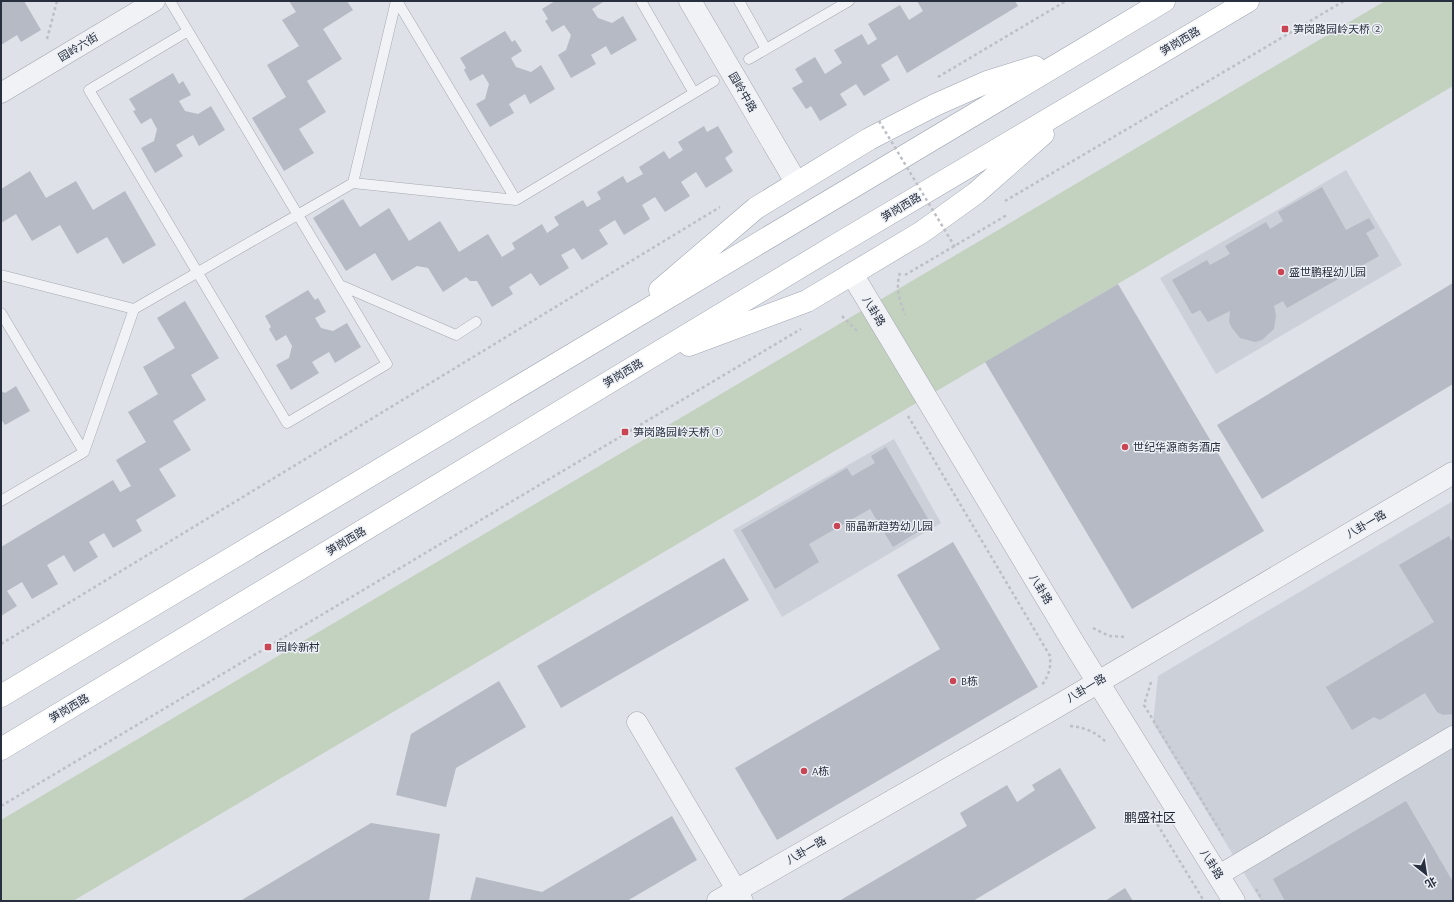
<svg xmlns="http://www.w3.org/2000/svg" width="1454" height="902" font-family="'Alegreya Sans','Noto Sans SC',sans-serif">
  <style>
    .built { fill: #ccd0d9 }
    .green { fill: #c3d1bf }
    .building { fill: #b5bac4 }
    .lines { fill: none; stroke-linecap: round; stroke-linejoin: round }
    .service-casing { stroke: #a4a8b1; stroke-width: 11 }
    .minor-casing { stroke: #a4a8b1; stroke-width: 21 }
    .tertiary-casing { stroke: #a4a8b1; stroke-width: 23 }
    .primary-casing { stroke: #9ea5b3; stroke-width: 23 }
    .path { stroke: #bdbfc6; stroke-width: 2.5; stroke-dasharray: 3 3; stroke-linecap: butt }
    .service { stroke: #f1f2f6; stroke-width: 10 }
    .minor { stroke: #f1f2f6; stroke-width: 20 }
    .tertiary { stroke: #f1f2f6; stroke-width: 22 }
    .primary { stroke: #fff; stroke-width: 22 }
    .path-bridge { stroke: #bdbfc6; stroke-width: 2.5; stroke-dasharray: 3 3; stroke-linecap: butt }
    .poi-dot { fill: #ca4554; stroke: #edf0f5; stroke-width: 1.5 }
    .labels { text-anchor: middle; stroke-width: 3; stroke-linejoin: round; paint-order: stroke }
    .poi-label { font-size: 11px; fill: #282f3e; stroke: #edf0f5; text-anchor: start }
    .street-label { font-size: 11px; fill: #282f3e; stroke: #edf0f5 }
    .quarter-label { font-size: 13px; fill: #1a202e; stroke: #edf0f5 }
  </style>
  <rect width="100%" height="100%" fill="#dee1e7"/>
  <!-- built -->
  <path class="built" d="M1346,170l56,95 -186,109 -56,-96z
    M894,439l47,84 -159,94 -49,-87z
    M1453,501v400h-192l-108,-178 5,-47z"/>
  <!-- green -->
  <path class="green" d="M1385,1h68v85l-1380,815h-72v-81z"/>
  <!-- building -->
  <path class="building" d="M1,1h23l17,29 -20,12 -4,-7 -16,10z
    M289,1h58l6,9 -30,19 19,30 -35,22 19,31 -27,17 15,24 -30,18 -32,-53 34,-21 -19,-32 32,-19 -17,-26 14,-8z
    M555,1h48v1l-11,7 6,9 14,5 11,-7 14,24 -26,15 -5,-9 -15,9 5,9 -25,14 -13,-23 8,-5 5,-15 -7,-10 -12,7 -7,-11 3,-2 -6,-10z
    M917,1h98l3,5 -111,67 -10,-18 -16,10 9,15 -26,16 -8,-12 -16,10 7,11 -27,16 -9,-15 -5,3 -14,-21 11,-6 -8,-13 20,-12 10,17 17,-11 -8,-13 28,-16 6,11 9,-6 -9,-15 32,-19 9,15 14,-9z
    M505,31l7,11 3,-2 7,11 -11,7 5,9 15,5 10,-7 14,24 -25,15 -5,-10 -16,10 5,9 -24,14 -14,-23 9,-5 4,-15 -6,-10 -13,7 -6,-11 2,-2 -6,-10z
    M173,73l6,11 4,-3 8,14 -12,6 6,10 13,3 13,-8 14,24 -26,16 -6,-11 -17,10 7,11 -28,17 -14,-25 13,-7 3,-12 -6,-11 -10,6 -8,-13 3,-1 -7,-11z
    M704,126l3,6 11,-6 15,26 -8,6 8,13 -27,17 -10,-16 -15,10 9,14 -25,16 -10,-15 -13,8 8,14 -26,16 -9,-15 -16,10 9,14 -26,16 -8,-12 -13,7 8,13 -29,18 -9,-13 -22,14 4,7 -21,13 -15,-26h-7l-4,-4 -23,15 -15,-24 -11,-2 -25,15 -17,-28 -29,18 -33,-53 30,-19 17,28 29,-19 20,33 31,-20 19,31 29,-18 14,23 13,-8 -3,-6 30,-19 5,9 12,-8 -5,-8 29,-17 4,7 14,-8 -4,-7 26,-16 4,7 16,-9 -4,-7 25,-16 5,8 14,-9 -5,-8z
    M30,171l16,27 30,-17 17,29 32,-19 31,54 -33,19 -16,-27 -30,17 -17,-29 -28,16 -16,-27 -15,9v-34z
    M1322,187l24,43 23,-12 6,10 -9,5 13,23 -92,52 -4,-7 -9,5 2,9 -2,14 -12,11 -7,2 -15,-4 -8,-10 -3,-6 1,-11 -22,11 -8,-12 -8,4 -20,-34 35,-20 3,5 20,-11 -5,-8 41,-24 4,7 13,-8 -5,-9z
    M1453,283v101l-191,115 -45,-74z
    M1118,284l146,247 -132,78 -147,-247z
    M308,290l7,10 3,-2 8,14 -11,6 6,10 12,3 14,-8 14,24 -26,16 -6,-11 -17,10 7,11 -28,17 -15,-25 13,-7 3,-12 -6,-11 -10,6 -7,-12 2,-2 -6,-11z
    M185,301l34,57 -28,17 15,25 -33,21 18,29 -32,19 17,27 -40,24 6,11 -29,17 -9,-15 -15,9 9,15 -24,15 -10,-17 -17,10 11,19 -26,15 -10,-17 -15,9 10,15 -16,10v-69l112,-67 7,12 11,-6 -15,-26 30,-18 -18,-30 30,-18 -15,-27 32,-19 -18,-30z
    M16,386l14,25 -25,14 -4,-6v-28l4,2z
    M886,447l45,77 -38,23 -23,-38 -61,35 10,18 -44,27 -34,-59 106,-62 5,8 23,-13 -4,-7z
    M1449,536l4,7v171l-10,1 -6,-3 -12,-19 -45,27 -6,-3 -22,13 -26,-43 108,-65 -35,-57z
    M953,542l85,145 -261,153 -42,-72 205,-119 -43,-74z
    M724,558l25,42 -188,108 -24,-42z
    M499,681l27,46 -70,41 -10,39 -50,-12 15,-61z
    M1060,768l36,60 -123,73h-134l128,-75 -7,-13 47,-28 10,17 18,-12 -3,-5z
    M1406,801l47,81v19h-168l-12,-22z
    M672,816l25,44 -70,41h-157l6,-24 66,15z
    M371,823l69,11 -11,67h-189z
    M1125,888l8,13h-28z"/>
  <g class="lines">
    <!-- service casing -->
    <g class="service-casing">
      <path id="service" d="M170,1l18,30 199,333 -100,59 -198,-333 99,-59
        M397,1l119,199
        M641,1l53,92
        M739,1l27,48
        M749,59l100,-58
        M353,183l43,-182
        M1,275l133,34
        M340,285l116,50 20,-13
        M1,313l83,139
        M1,501l83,-49 50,-143 219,-126 163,17 198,-119"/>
    </g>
    <!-- minor casing -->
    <g class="minor-casing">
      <path id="minor" d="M1,93l154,-92
        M637,722l106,179
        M1219,875l234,-139"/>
    </g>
    <!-- tertiary casing -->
    <g class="tertiary-casing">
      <path id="tertiary" d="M690,1l106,181
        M852,274l221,368 161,259
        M718,901l338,-194 397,-234"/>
    </g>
    <!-- primary casing -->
    <g class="primary-casing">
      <path id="primary" d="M660,290l96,-82 113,-69 66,-34 52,-23 48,-15
        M689,345l118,-44 115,-69 54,-39 67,-59
        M1,696l1163,-695
        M1,749l837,-505 410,-243"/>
    </g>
    <!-- path -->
    <path class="path" d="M47,39l10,-38
      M938,77l128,-76
      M1005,201l339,-200
      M900,273c-5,15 0,28 5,42
      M905,275l102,-60
      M842,316l17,17
      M908,416l142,240c1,12 -1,19 -8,29
      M1093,628l16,8 18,1
      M1,644l719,-437
      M1151,682l-7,23 80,132
      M1070,726c15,1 27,7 37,17
      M1,806l800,-477
      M1151,814l53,87
      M1256,889l7,12"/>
    <!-- service -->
    <use href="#service" class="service"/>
    <!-- minor -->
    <use href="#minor" class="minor"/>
    <!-- tertiary -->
    <use href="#tertiary" class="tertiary"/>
    <!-- primary -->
    <use href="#primary" class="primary"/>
    <!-- path-bridge -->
    <path class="path-bridge" d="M879,121l76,126"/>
  </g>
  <!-- markers -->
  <g class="poi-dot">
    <rect x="1281" y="25" width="8" height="8" rx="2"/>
    <circle cx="1281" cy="272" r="4"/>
    <rect x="621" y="428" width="8" height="8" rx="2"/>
    <circle cx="1125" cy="447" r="4"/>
    <circle cx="837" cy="526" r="4"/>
    <rect x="264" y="643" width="8" height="8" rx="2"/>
    <circle cx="953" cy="681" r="4"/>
    <circle cx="804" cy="771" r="4"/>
  </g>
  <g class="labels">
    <!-- poi labels -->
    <g class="poi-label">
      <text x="1293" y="33">笋岗路园岭天桥 ②</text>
      <text x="1289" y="276">盛世鹏程幼儿园</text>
      <text x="633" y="436">笋岗路园岭天桥 ①</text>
      <text x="1133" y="451">世纪华源商务酒店</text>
      <text x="845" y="530">丽晶新趋势幼儿园</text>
      <text x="276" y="651">园岭新村</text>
      <text x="961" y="685">B栋</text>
      <text x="812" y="775">A栋</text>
    </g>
    <!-- street labels -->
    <g class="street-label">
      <text transform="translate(1180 41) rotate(-31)" y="4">笋岗西路</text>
      <text transform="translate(78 47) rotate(-31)" y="4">园岭六街</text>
      <text transform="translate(743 92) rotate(60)" y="4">园岭中路</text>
      <text transform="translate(901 207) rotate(-31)" y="4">笋岗西路</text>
      <text transform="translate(874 311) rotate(59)" y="4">八卦路</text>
      <text transform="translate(623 373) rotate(-31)" y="4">笋岗西路</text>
      <text transform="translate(1366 524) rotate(-30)" y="4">八卦一路</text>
      <text transform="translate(346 541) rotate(-31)" y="4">笋岗西路</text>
      <text transform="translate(1041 589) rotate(59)" y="4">八卦路</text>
      <text transform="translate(1086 688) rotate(-31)" y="4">八卦一路</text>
      <text transform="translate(69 708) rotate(-31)" y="4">笋岗西路</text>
      <text transform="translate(806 850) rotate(-30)" y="4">八卦一路</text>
      <text transform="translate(1212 864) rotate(58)" y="4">八卦路</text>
    </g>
    <!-- quarter labels -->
    <g class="quarter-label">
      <text x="1150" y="822">鹏盛社区</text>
    </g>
  </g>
  <!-- border -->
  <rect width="1454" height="902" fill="none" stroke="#282f3e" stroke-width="4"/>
  <!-- north arrow -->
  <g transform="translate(1426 874) rotate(150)" stroke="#edf0f5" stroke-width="3" paint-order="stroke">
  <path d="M0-3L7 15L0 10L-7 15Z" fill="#282f3e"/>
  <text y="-6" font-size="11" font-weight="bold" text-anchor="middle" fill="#282f3e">北</text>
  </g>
</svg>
